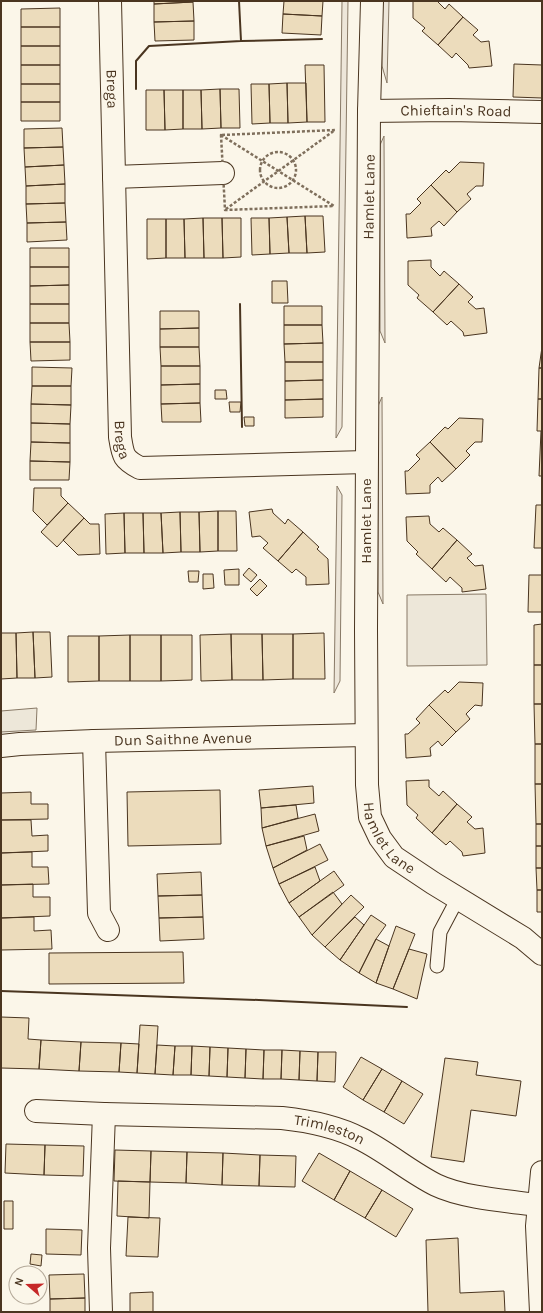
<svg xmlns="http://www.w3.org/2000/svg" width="543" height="1313" font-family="Karla,sans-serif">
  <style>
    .green { fill: #ede6d9; stroke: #887966 }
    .parking { fill: #ede7d9; stroke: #887966 }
    .building { fill: #ecdcbc; stroke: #4a3520 }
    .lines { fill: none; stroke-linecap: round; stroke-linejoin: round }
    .lane-casing { stroke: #4a3520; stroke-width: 15 }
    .street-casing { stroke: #4a3520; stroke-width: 24 }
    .secondary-casing { stroke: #4a3520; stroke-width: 24 }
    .path { stroke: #7f6f5c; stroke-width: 2.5; stroke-dasharray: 3 2; stroke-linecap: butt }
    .lane { stroke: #fbf6e9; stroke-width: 13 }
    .street { stroke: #fbf6e9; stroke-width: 22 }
    .secondary { stroke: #fbf6e9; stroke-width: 22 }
    .wall { stroke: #4a3520; stroke-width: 2 }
    .labels { text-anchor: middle; stroke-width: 3; stroke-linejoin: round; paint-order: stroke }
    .street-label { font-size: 15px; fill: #4a3520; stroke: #fbf6e9 }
  </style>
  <rect width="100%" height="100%" fill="#fbf6e9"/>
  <!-- green -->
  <path class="green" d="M342,1h6l-6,426 -6,11z
    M382,1h7l-2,82 -5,-17z
    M384,136l1,207 -5,-12v-186z
    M382,397l1,207 -5,-12v-186z
    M337,486l5,9 -2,186 -6,12z"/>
  <!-- parking -->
  <path class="parking" d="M486,594l1,71 -80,1v-71z
    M37,708l-1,22 -35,2v-21z"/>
  <!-- building -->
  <path class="building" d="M154,1h39v1l-39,2z
    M284,1h39l-1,15 -39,-2z
    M413,1h24l8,8 4,-5 14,13 -25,28 -16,-14 3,-3 -12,-10z
    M193,2l1,19 -40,1v-18z
    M60,8v19h-39v-18z
    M283,14l39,2 -1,19 -39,-2z
    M463,17l15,13 -5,5 8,7 8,-1 3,25 -23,2 -1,-3 -12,-12 -4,5 -14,-13z
    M194,21v19l-39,1 -1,-19z
    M21,27h39v19h-39z
    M21,46h39v19h-39z
    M514,64l28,1v33l-29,-1z
    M21,65h39v19h-39z
    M305,65h19l1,57h-18z
    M287,83h19l1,39 -19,1z
    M287,83l1,40h-18l-1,-39z
    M21,84h39v18h-39z
    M251,84h18l1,39 -18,1z
    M220,89h19l1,39h-19z
    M220,89l1,39 -19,1 -1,-39z
    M146,90h18l1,40h-19z
    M164,90h19v39l-18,1z
    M183,90h18l1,39h-19z
    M21,102h39v19h-39z
    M62,128l1,19 -39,1v-19z
    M63,147l1,18 -39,2 -1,-19z
    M460,162l24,1 -1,23h-7l-9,8 4,5 -14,13 -26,-27 15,-15 3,3z
    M64,165l1,19 -39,2 -1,-19z
    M65,184v19l-39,1v-18z
    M431,185l26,27 -13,14 -5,-5 -8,7 1,8 -25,2 -1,-24h4l11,-11 -4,-4z
    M65,203l1,19 -39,1 -1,-19z
    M305,216l2,37h-18l-2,-36z
    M305,216h18l2,36 -18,1z
    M287,217l2,36 -19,1 -1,-36z
    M203,218h19l1,40h-19z
    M203,218l1,40h-19l-1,-39z
    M222,218h19v39l-18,1z
    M251,218h18l1,36 -18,1z
    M147,219h19v39l-19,1z
    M166,219h18l1,39h-19z
    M66,222l1,18 -40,2v-19z
    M30,248h39v19h-39z
    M431,260v7l9,9 4,-5 15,13 -26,28 -16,-14 2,-3 -11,-10v-24z
    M30,267h39v18l-39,1z
    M272,281h15l1,22h-16z
    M459,284l14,13 -5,5 8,7 8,-1 3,25 -23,3 -1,-4 -12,-11 -4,4 -14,-13z
    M69,285v19h-39v-18z
    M30,304h39v19h-39z
    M284,306h38v19h-38z
    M160,311h39v17l-39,1z
    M30,323h39l1,19h-40z
    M284,325h38l1,18 -39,1z
    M199,328v19h-39v-18z
    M30,342h40v18l-39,1z
    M323,343v19h-38l-1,-18z
    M160,347h39l1,19h-39z
    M542,347v21h-3z
    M285,362h38v18l-38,1z
    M161,366h39v18l-39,1z
    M32,367l40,1 -1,18h-39z
    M539,368h3v31h-4z
    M323,380v19l-38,1v-19z
    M200,384v19l-39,1v-19z
    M32,386h39v19l-40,-1z
    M215,390h11l1,9h-12z
    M323,399v18l-38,1v-18z
    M538,399h4v32h-5z
    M229,402h12l-1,10h-10z
    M200,403l1,19h-39l-1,-18z
    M31,404l40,1 -1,19 -39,-1z
    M244,417h10v9h-9z
    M459,418l24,1 -1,23h-7l-9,9 4,4 -14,14 -26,-27 15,-15 3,2z
    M31,423l39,1v19l-39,-1z
    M541,431h1v45h-3z
    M31,442l39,1v19l-40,-1z
    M430,442l26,27 -14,13 -4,-5 -8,8v8l-24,1 -1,-23h3l12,-12 -4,-4z
    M30,461l40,1 -1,18h-39z
    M34,488h27v8l7,7 -21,22 -14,-14z
    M68,503l16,15 -27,29 -16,-15z
    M536,505h6v43h-8z
    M272,509l1,4 12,11 3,-5 15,13 -25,29 -15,-13 5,-5 -8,-7 -8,1 -3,-25z
    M218,511h18l1,40h-19z
    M218,511v40l-18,1 -1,-40z
    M180,512h19l1,40h-19z
    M180,512l1,40 -18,1 -2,-40z
    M124,513h19l1,40h-19z
    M124,513l1,40 -19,1 -1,-40z
    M143,513h18l2,40h-19z
    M429,516l1,8 9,8 4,-4 14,12 -25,29 -16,-15 2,-2 -11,-11 -1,-24z
    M84,518l6,6h9l1,30 -22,1 -15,-15z
    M303,532l16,15 -2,2 11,10 1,25 -23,1v-8l-10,-8 -4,4 -14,-12z
    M457,540l15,14 -5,4 8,8 8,-1 3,24 -24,3v-4l-12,-11 -4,5 -14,-13z
    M249,568l8,7 -6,7 -8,-7z
    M239,569v16h-14l-1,-15z
    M188,571h11l-1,11h-9z
    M203,574h10l1,14 -11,1z
    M529,575h13v37h-14z
    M260,579l7,7 -10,10 -7,-7z
    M542,624v41h-8v-40z
    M33,632h17l2,45 -17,1z
    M33,632l2,46h-18l-1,-45z
    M1,633h15l1,45 -16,1z
    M324,633l1,46h-32v-45z
    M231,634h31l1,46h-31z
    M231,634l1,46 -31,1 -1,-46z
    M262,634h31v45l-30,1z
    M130,635h31v46h-31z
    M130,635v46h-31v-45z
    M161,635h31v45l-31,1z
    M68,636h31v45l-31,1z
    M534,665h8v39h-8z
    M459,682l24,1 -1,23 -7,-1 -9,9 4,5 -14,13 -27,-27 16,-15 3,3z
    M534,704h8v40h-7z
    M429,705l27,27 -14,14 -4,-5 -8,7 1,8 -25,2 -1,-24h3l12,-11 -4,-4z
    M535,744h7v40h-7z
    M429,780v7l10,9 4,-5 14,13 -25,29 -16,-15 2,-3 -11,-10 -1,-24z
    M535,784h7v40h-6z
    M313,786l1,17 -53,5 -2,-18z
    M220,790l1,54 -93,2 -1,-54z
    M31,792v12h17v15l-47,1v-27z
    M457,804l15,13 -5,5 8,7 8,-1 2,25 -22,3 -1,-4 -12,-11 -4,4 -14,-12z
    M296,805l2,13 -36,10 -1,-20z
    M315,814l4,17 -53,15 -4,-18z
    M1,820h30l1,16 16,-1v16l-47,2z
    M536,824h6v22h-6z
    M304,836l3,14 -34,18 -7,-22z
    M320,844l8,16 -49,24 -6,-16z
    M536,846h6v22h-6z
    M32,852v15h16l1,17 -48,1v-32z
    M315,867l5,14 -31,22 -10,-19z
    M536,868h6v22h-5z
    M334,871l10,14 -45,32 -10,-14z
    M201,872l1,23 -44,1 -1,-22z
    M33,884v13h17v19l-49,2v-33z
    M537,890h5v22h-5z
    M333,892l9,12 -30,31 -13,-18z
    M202,895l1,22 -44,1 -1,-22z
    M351,895l13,12 -39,40 -13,-12z
    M371,915l15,10 -10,14 -17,34 -19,-13z
    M34,917v14l17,-1 1,19 -51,1v-32z
    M203,917l1,22 -44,2 -1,-23z
    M355,917l9,8 -24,35 -15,-13z
    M396,926l19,8 -22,55 -17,-6z
    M376,939l13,7 -13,37 -17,-10z
    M409,949l18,5 -10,45 -24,-10z
    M183,952l1,31 -135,1v-31z
    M1,1017l28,1 -1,21 13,1 -2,29 -38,-1z
    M140,1025l18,1 -3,48 -18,-1z
    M41,1040l40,2 -2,29 -40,-2z
    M81,1042l40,1 -2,29 -40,-1z
    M121,1043l18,1 -2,29 -18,-1z
    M157,1045l18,1 -2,29 -18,-1z
    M175,1046h17l-1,29h-18z
    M192,1046l18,1 -1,29 -18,-1z
    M210,1047l18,1 -1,29 -18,-1z
    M228,1048l18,1 -1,29 -18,-1z
    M246,1049l18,1 -1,29 -18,-1z
    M264,1050h18l-1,29h-18z
    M282,1050l18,1 -1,29 -18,-1z
    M300,1051l18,1 -1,29 -18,-1z
    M318,1052h18l-1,30 -18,-1z
    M361,1057l21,12 -19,31 -20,-13z
    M445,1058l33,4 -2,13 45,6 -5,35 -45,-6 -7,52 -33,-5z
    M382,1069l20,12 -18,31 -21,-12z
    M402,1081l21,13 -19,30 -20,-12z
    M6,1144l39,1 -1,30 -39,-2z
    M45,1145l39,1 -1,30 -39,-1z
    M115,1150l36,1 -1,31 -36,-1z
    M151,1151l36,1 -1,31 -36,-1z
    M187,1152l36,1 -1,32 -36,-2z
    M223,1153l37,2 -1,31 -37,-1z
    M319,1153l31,18 -16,29 -32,-19z
    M260,1155l36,1 -1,31 -36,-1z
    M350,1171l32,19 -17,28 -31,-18z
    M118,1181l32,1 -1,36 -32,-2z
    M382,1190l31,19 -17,28 -31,-19z
    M4,1201h9v28h-9z
    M128,1217l32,1 -2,39 -32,-1z
    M46,1229l36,1 -1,25 -35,-1z
    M458,1238l2,55 44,-2 1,21h-77l-2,-72z
    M31,1254l11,1 -1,11 -11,-2z
    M84,1274l1,24 -35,1 -1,-24z
    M153,1292v20h-23v-19z
    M85,1298v14h-35v-13z"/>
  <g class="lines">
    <!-- lane casing -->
    <g class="lane-casing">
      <path id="lane" d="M437,966l3,-34 18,-34"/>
    </g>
    <!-- street casing -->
    <g class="street-casing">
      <g id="street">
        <path id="s1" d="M110,1l10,436c3,19 3,22 20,31l226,-6"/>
        <path id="s2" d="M369,111l80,-1 93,2"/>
        <path d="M114,177l109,-4"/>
        <path d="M94,741l5,172 9,17"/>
        <path id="s3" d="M1,746l19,-2 74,-3 272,-6"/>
        <path id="s4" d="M36,1111l68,3 178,4c28,3 54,8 79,21 26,13 49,33 75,46 27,13 72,16 102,20"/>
        <path d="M101,1312l-2,-64 5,-134"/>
      </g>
    </g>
    <!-- secondary casing -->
    <g class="secondary-casing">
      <g id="secondary">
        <path id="s5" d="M372,1l-3,110 -3,519 1,155 3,32 10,21 14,19 39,26 90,55 19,16"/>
        <path d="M541,1312l-4,-86 5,-54"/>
      </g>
    </g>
    <!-- path -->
    <path class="path" d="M221,135l113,71 -109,4z
      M222,135l113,-5 -109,79
      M260 170a18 18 0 1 1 36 0a18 18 0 1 1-36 0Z"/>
    <!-- lane -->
    <use href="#lane" class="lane"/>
    <!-- street -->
    <use href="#street" class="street"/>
    <!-- secondary -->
    <use href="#secondary" class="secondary"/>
    <!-- wall -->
    <path class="wall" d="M239,1l2,40
      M136,89v-28l13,-15 92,-5 81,-2
      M240,304l2,123
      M1,991l258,9 148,7"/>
  </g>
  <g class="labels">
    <!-- street labels -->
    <g class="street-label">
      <text dy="5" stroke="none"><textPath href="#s1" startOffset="88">Brega</textPath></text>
      <text dy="5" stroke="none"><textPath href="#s2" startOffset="87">Chieftain's Road</textPath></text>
      <text transform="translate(369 197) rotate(-89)" y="5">Hamlet Lane</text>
      <text dy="5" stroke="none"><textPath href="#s1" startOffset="439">Brega</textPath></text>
      <text transform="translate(366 521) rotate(-90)" y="5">Hamlet Lane</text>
      <text dy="5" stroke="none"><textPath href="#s3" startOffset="182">Dun Saithne Avenue</textPath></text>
      <text dy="5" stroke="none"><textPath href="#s5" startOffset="844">Hamlet Lane</textPath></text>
      <text dy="5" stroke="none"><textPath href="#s4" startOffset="295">Trimleston</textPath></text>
    </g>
  </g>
  <!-- border -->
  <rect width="543" height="1313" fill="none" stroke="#4a3520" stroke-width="4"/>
  <!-- north arrow -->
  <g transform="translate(28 1285) rotate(290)"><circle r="19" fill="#fbf6e9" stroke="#b4a999"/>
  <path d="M0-3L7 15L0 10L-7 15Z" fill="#c62828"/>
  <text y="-6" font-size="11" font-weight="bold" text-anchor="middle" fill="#4a3520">N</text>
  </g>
</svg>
